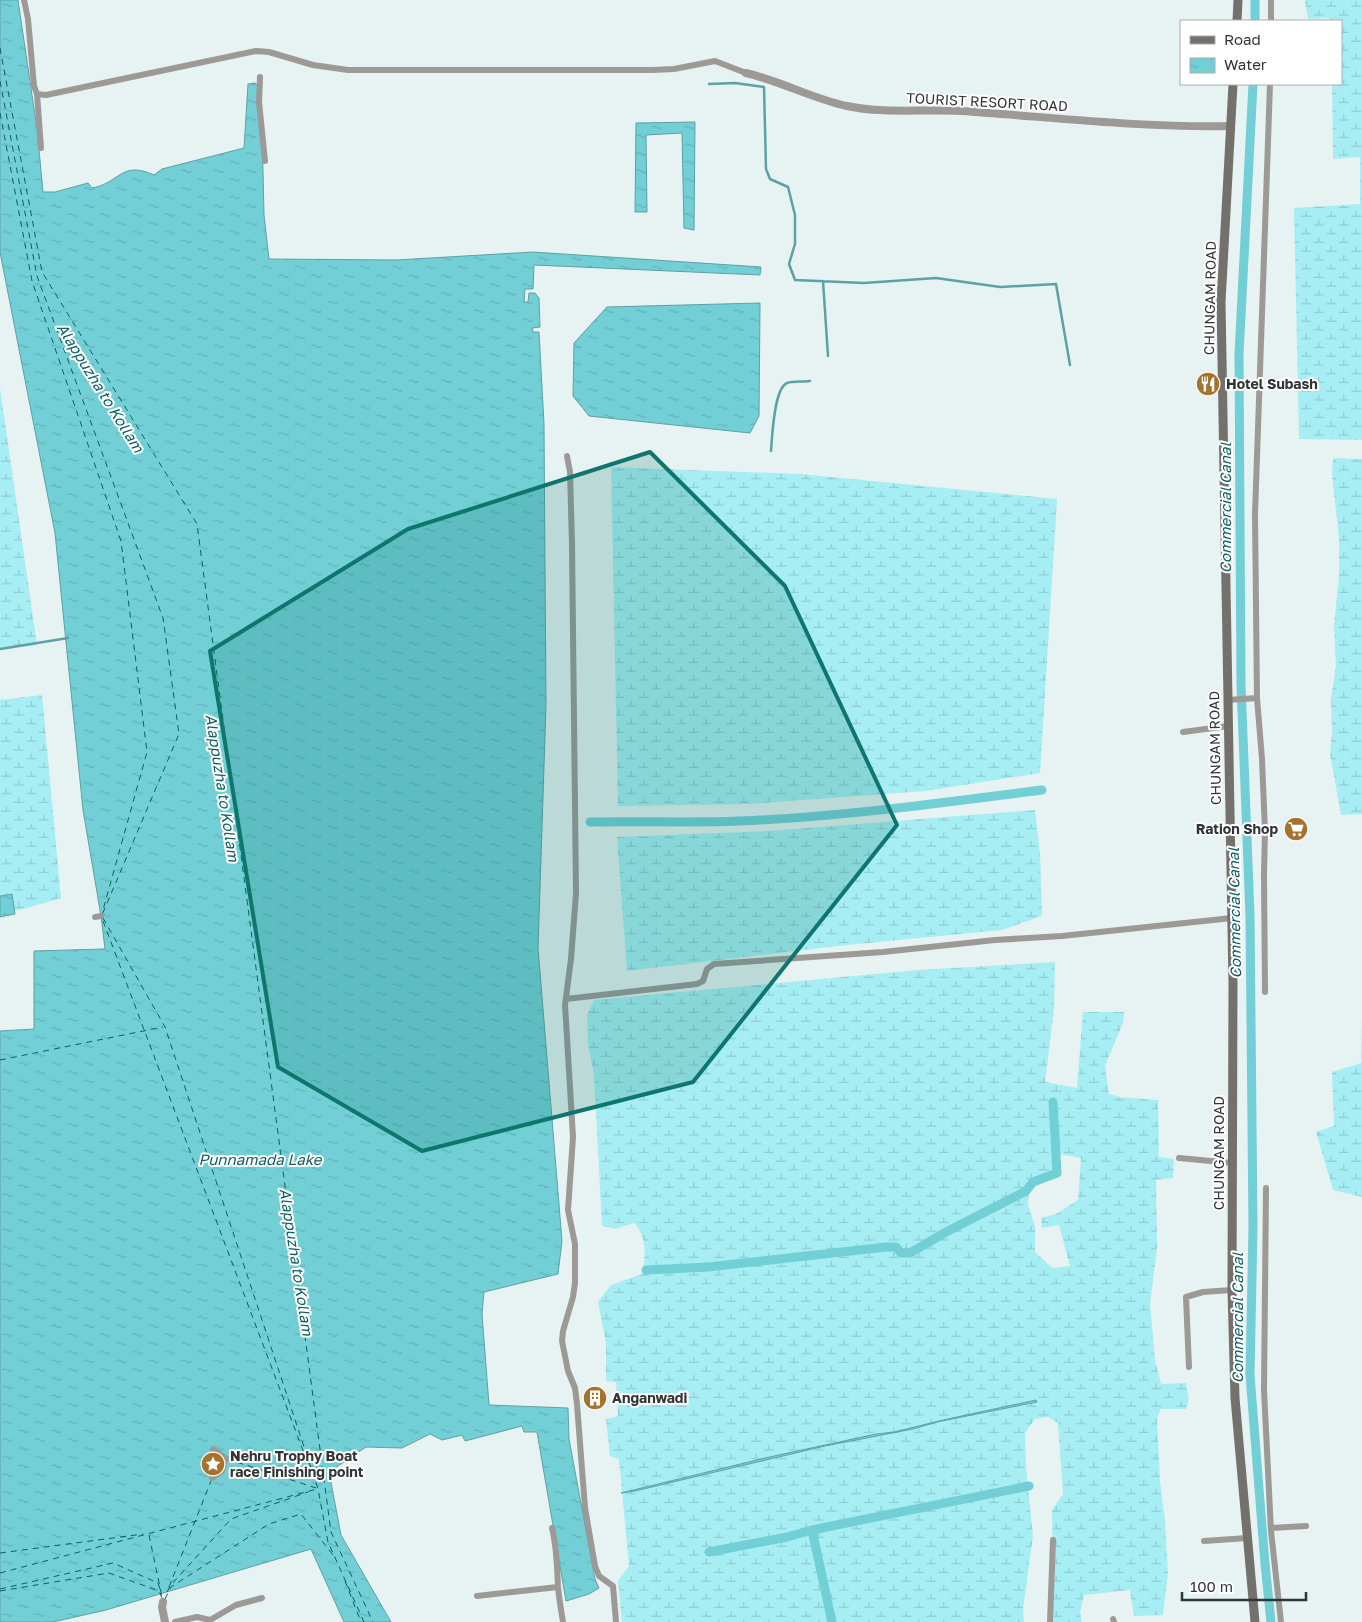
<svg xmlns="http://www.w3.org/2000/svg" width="1362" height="1622" font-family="'Golos Text',sans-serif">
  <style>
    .wetland { fill: url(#wetland-marsh); fill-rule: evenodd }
    .water { fill: url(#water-ripples); stroke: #5ea1a5 }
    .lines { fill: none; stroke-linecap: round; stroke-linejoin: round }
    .stream { stroke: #5ea1a5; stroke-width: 2.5 }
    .canal { stroke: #71cfd5; stroke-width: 9 }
    .ferry { stroke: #0c5f64; stroke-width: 1; stroke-dasharray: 6 5; stroke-linecap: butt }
    .minor { stroke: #9c9996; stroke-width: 6 }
    .tertiary { stroke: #9c9996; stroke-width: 8 }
    .secondary { stroke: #74716c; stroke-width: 9 }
    .marked { fill: #0f766e; fill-opacity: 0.2; stroke: #0f766e; stroke-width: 4; stroke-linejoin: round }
    .labels { text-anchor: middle; stroke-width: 4; stroke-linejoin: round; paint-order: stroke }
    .street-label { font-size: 14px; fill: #313535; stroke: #fff }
    .poi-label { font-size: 14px; font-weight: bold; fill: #313535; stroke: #fff; text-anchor: start }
    .water-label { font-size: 15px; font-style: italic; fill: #0c5f64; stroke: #fff }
  </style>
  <defs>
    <pattern id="wetland-marsh" width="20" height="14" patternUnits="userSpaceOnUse" patternTransform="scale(1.25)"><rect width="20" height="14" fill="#a6eef3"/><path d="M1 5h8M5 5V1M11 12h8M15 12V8" fill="none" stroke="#8fcdd1"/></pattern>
    <pattern id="water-ripples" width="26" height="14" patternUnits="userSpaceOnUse" patternTransform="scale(1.25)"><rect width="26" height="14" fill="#71cfd5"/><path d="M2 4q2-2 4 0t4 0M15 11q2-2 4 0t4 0" fill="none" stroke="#62b2b7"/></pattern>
  </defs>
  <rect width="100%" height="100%" fill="#e7f2f2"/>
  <!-- wetland -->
  <path class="wetland" d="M1305,0h57v440l-63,-1 -5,-231 66,-4v-47l-27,2 -1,-75h9v-63h-11l-1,-3 -21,1z
    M0,388l37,257 -37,5z
    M1333,458l29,1v355l-21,1 -11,-61 2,-22 -1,-33 5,-33 -2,-41 5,-49v-38l-7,-63z
    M611,467l190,7 256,25 -17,274 -115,18 -176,13 -131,2z
    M42,695l19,203 -41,12 -20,1v-211z
    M1035,810l5,43 2,63 -40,14 -155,15 -220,26 -10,-134 153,-6z
    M1055,962l-1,47 -9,73 32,6 6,-76h41l-1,11 -18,43 4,28 10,3 39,3 1,57 15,2 -1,19 -17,2 1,68 -7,56 5,56 6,24 25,-1 3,17 -3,9h-25l-4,9 3,63 5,40 3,53 -5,41 -29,1 -4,-26 -46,5 -4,18 2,9h-31l2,-42 -1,-70 11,-16 -5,-71 -10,-6 -13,2 -10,14 1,34 7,69 -10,73 1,13h-402l-4,-41 11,-15 -10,-107 -9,-3 -4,-37 12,-3 -2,-34 -10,-1v-38l-8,-41 13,-17 31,-11c4,-18 5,-38 -8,-51l-19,6 -13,-3 -8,-151 -6,-30 -1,-30 7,-15 324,-30zM1060,1154l21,4 -3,42 -22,14 -15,4 1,10 17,-3 11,41 -18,2 -17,-16v-25l-7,-23 2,-26 30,-5z
    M1362,1016v181l-29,-7 -17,-58 18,-6 -2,-54 29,-9z"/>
  <!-- water -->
  <path class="water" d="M0,0h18l19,129 6,63h12l33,-9 4,5c28,-5 29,-28 62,-13l8,-6 82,-21 4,-64 7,-1 6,5 3,127 5,44 127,1 137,-8 228,15 -1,8 -226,-10 -1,24h-8l-1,13h4l1,-9h6l4,5 1,29 -8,1 1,4h6l5,92 2,281 -8,243 24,293 -4,33 -74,18 -2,22 7,91 79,3 1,31 26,140 4,9 -10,6 -23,7 -29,-169h-13l-2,-6 -57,15 -3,-6 -20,5 -12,-6 -28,14 -36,-1 -37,25 12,63 50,87h-47l-33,-73 -205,61 -53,12h-53v-591l34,-2v-78l71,-2 -4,-33 -18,-106 -28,-277 -55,-281z
    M695,122l-1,108 -10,-2 -2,-95 -36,2 1,77h-12l1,-89z
    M760,303l-1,113 -9,17 -161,-17 -16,-20 1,-53 33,-36z
    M12,894l3,20 -15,3v-21z
    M1036,1400l1,2 -100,20 -24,7 -88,17 -190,45 -14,2 144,-35 111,-24 18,-2 49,-12z"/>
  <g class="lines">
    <!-- stream -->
    <path class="stream" d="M709,84l26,-1 29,4 2,82 4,10 18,8 7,28v29l-6,20 6,16 69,3 72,-5 64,9 56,-3 14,81
      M823,281l5,75
      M771,451c1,-13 3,-63 16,-68 6,-2 16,-1 23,-2
      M0,649l68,-11"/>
    <!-- canal -->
    <path class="canal" d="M1255,21v-21
      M1253,84l-14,270 2,331 9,230 3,313 -3,147 15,189 6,58
      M590,822c50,-1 100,1 149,-1 101,-4 202,-18 303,-31
      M646,1270l62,-3 178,-20h10l5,6h9l36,-21 80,-41 7,-9 24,-9 -4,-71
      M812,1530l217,-44
      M709,1552l78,-15 25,-7 20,92"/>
    <!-- ferry -->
    <path class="ferry" d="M0,48l42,224 155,252 134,1008 42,90
      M0,81l37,195 126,342 16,116 -77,181
      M0,113l32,168 89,260 26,211 -44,158
      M103,918l62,109 153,462 10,53 36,80
      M103,921l207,548
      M0,1060l163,-33
      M227,1459l89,29
      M149,1535l13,62
      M0,1553l143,-19
      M0,1573l317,-84
      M345,1581l16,41
      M169,1587l42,-106
      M0,1589l113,-26 45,20 2,6
      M0,1591l109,-18 50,18 3,7
      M167,1592l3,-6 61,-67 77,-27
      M165,1599l6,-12 98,-63 32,-10 32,41"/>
    <!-- minor -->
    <path class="minor" d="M24,0l4,19 6,67 3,8 4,54
      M1271,21v-21
      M260,77l-1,25 6,59
      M37,94l9,1 210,-44 13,1 44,13 35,5h304l22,-1 41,-8 31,12
      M567,456l3,16 2,72 4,349 -5,66 -6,46 8,132 -5,73 7,34v39l-2,14 -10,34 -1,10 6,30 7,17 2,16 8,104 10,58 4,10 14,10 3,36
      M1228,700l29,-2
      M1183,732l45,-6
      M95,917l6,-1
      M1265,992l-1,-118 1,-43 -3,-72 -5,-61 -2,-184 15,-430
      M566,999l131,-15 6,-3 4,-12 7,-5 169,-12 112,-12 67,-4 170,-18
      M1179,1158l53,5
      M1266,1188l-2,202 7,141 10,91
      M1189,1367l-3,-70 17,-5 29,-2
      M213,1449l13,10
      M212,1478l10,-7 3,-12
      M552,1528c5,20 5,38 6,59 1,11 3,23 5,35
      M1271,1528l35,-2
      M1204,1541l43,-3
      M477,1596l81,-9
      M1113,1619l1,3
      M175,1622l22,-5 13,3 26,-15 26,-7
      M1050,1622l3,-82"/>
    <!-- tertiary -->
    <path class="tertiary" d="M746,73c35,8 67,26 101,33 37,8 77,3 114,5 89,6 182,17 270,15
      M163,1602l-1,5 3,15"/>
    <!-- secondary -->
    <path class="secondary" d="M1237,21l1,-21
      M1233,84l-12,218 12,682 -1,306 3,108 20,224"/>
  </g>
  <!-- marked area -->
  <path class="marked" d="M650,452l135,134 112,239 -204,257 -271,69 -144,-84 -68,-416 198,-122z"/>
  <!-- icons -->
  <defs>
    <g id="restaurant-disc" transform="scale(1.25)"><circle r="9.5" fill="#a7722c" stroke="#fff"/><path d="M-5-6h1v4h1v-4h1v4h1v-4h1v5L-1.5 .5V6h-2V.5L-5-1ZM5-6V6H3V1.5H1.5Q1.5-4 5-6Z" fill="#fff"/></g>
    <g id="supermarket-disc" transform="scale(1.25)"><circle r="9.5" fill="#a7722c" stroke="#fff"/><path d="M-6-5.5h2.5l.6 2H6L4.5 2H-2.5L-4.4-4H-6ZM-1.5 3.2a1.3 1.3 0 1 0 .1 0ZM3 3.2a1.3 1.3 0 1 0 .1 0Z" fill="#fff"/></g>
    <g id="building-disc" transform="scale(1.25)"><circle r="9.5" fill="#a7722c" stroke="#fff"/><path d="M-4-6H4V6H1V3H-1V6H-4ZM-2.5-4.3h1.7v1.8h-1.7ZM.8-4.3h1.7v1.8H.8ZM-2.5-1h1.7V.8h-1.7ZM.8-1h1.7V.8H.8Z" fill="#fff"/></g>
    <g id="sight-disc" transform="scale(1.25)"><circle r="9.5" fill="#a7722c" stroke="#fff"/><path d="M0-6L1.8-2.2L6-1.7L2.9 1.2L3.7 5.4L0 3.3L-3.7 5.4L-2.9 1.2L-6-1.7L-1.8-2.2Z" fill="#fff"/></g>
  </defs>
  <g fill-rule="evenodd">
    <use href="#restaurant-disc" x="1208" y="384"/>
    <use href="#supermarket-disc" x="1296" y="829"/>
    <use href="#building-disc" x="595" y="1398"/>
    <use href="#sight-disc" x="213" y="1464"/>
  </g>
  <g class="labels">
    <!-- street labels -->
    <g class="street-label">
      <text transform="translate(987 102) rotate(3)" y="5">TOURIST RESORT ROAD</text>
      <text transform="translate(1210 298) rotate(-89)" y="5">CHUNGAM ROAD</text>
      <text transform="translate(1215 748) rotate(-91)" y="5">CHUNGAM ROAD</text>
      <text transform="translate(1219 1153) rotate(-90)" y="5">CHUNGAM ROAD</text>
    </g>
    <!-- poi labels -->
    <g class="poi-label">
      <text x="1226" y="389">Hotel Subash</text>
      <text x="1278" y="834" text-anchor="end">Ration Shop</text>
      <text x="612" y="1403">Anganwadi</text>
      <text x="230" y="1461">Nehru Trophy Boat<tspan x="230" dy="16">race Finishing point</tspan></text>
    </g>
    <!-- water labels -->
    <g class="water-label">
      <text transform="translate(100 388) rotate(58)" y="5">Alappuzha to Kollam</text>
      <text transform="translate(1226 508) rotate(-90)" y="5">Commercial Canal</text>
      <text transform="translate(222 788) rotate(81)" y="5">Alappuzha to Kollam</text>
      <text transform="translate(1235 913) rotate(-91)" y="5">Commercial Canal</text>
      <text x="260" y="1165">Punnamada Lake</text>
      <text transform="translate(296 1262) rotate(81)" y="5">Alappuzha to Kollam</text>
      <text transform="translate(1238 1318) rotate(-90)" y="5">Commercial Canal</text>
    </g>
  </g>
  <!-- legend -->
  <rect x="1180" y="20" width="162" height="65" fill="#ffffff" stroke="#adaeae"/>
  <rect x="1190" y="36" width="25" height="8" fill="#74716c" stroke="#adaeae"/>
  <text x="1224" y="45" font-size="15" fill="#313535">Road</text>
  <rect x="1190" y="58" width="25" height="15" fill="url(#water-ripples)" stroke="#adaeae"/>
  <text x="1224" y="70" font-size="15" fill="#313535">Water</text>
  <!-- scale -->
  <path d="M1182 1592v8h124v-8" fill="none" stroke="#313535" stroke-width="2.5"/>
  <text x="1190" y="1592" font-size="15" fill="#313535" stroke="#ffffff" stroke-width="4" paint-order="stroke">100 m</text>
</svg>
